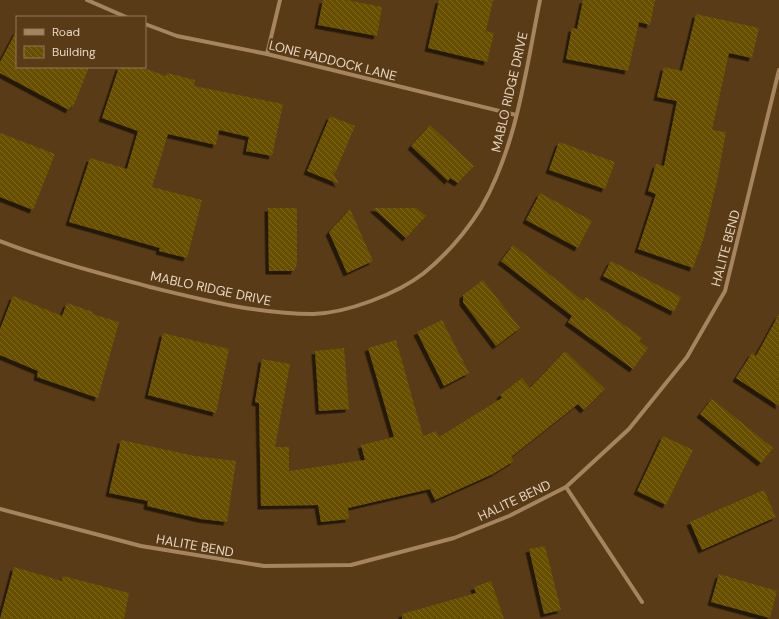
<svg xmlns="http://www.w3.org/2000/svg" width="779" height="619" font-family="'DM Sans',sans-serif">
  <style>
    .building { fill: url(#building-back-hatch); filter: url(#shadow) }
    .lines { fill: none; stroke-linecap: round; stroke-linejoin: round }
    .street { stroke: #a5845f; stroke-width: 4 }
    .labels { text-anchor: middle; stroke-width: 4; stroke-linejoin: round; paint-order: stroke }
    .street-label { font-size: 13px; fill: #e8d6c3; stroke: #593b17 }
  </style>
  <defs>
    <pattern id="building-back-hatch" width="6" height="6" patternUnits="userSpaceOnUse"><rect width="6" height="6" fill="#674f00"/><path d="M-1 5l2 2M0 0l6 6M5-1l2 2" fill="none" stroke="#7d6824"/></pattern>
    <filter id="shadow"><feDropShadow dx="-3.5" dy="3.5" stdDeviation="0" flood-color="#0009"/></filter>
  </defs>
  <rect width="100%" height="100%" fill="#593b17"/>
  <!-- building -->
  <path class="building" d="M323,0h24l35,7 -5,29 -59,-11z
    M439,0h54l-7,31 8,2 -7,29 -59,-14z
    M583,0h72l-5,25 -11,-3 -11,49 -62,-12 6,-31 5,1z
    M696,14l63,14 -7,30 -23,-5 -17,77 14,2 -9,49 -13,56 -11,31 -55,-19 18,-55 -8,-3 8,-27 8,2 13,-65 -20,-4 7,-30 18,4z
    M17,30v37h72l-16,40 -2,-1 -2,4 -69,-37v-11z
    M119,67h22l25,9 1,-3 28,7 -1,6 89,18 -11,52 -26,-5 3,-14 -30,-7 -3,15 -48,-11 -16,53 50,13 -15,58 -28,-7 1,-3 -91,-26 21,-64 37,11 11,-38 -36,-13z
    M330,116l25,10 -20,47 -3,-3 7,14 -32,-13z
    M430,125l44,41 -16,17 -8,-5 -2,3 -37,-35z
    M0,133l55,21 -22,56 -33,-13z
    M559,142l56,20 -10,27 -56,-19z
    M540,193l52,28 -14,27 -52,-28z
    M268,208h29v56l-3,7h-25z
    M373,208h43l10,8 -20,22z
    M350,209l23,52 -26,12 -18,-41z
    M513,245l70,56 3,-4 56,41 -3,3 9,7 -15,21 -65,-47 4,-6 -71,-55z
    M611,261l70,36 -7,15 -71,-36z
    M483,280l37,48 -24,18 -33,-44v-7z
    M13,296l49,20 5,-13 26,9 -1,2 27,8 -21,76 -61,-21 1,-6 -38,-16v-26z
    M779,314v92l-43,-28 16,-25 4,3z
    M442,320l27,53 -25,13 -27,-54z
    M163,333l66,16 -13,64 -68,-18z
    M396,340l27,96 13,-5 3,6 63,-39 -2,-3 22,-17 8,10 35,-37 40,38 -21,21 -6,-6 -67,53 3,4 -21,13 -58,26 -5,-11 -82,19 1,11 -28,3 -3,-17 -57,1 -2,-103 -4,-1 7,-43 28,5 -15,83h14v24l76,-11 -4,-15 33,-8 -26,-89z
    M344,348l5,61 -30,2 -4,-60z
    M712,399l61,49 -12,15 -61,-49z
    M663,436l30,14 -27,55 -29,-14z
    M121,440l74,16 41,5 -9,61 -26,-3 -54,-13 1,-5 -39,-8z
    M764,490l12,27 -74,33 -12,-28z
    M545,546l16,64 -17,4 -15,-65z
    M14,567l48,14 1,-5 66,17 -5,26h-124z
    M719,574l58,17 -7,27 -59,-16z
    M491,581l13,38h-102v-5l74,-21 -2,-6z"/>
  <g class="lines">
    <!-- street -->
    <path class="street" d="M87,0l39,17
      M145,24l32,12 90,18 249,61
      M267,54l13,-54
      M0,241c49,19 99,32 150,46 53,13 108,27 163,27 34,-1 84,-20 111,-41 22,-18 42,-41 57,-65 36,-62 45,-139 59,-208
      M566,487l76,115
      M0,509l141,37 123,20 87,-1 103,-27 55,-22 57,-29 63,-58 58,-72 38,-66 54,-221"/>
  </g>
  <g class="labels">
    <!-- street labels -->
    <g class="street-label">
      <text transform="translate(333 60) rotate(14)" y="5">LONE PADDOCK LANE</text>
      <text transform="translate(509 92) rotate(-77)" y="5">MABLO RIDGE DRIVE</text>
      <text transform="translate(725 248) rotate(-75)" y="5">HALITE BEND</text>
      <text transform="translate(211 288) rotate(12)" y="5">MABLO RIDGE DRIVE</text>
      <text transform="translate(514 500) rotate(-25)" y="5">HALITE BEND</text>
      <text transform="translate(195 545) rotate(10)" y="5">HALITE BEND</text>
    </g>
  </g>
  <!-- legend -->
  <rect x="16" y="16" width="130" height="52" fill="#593b17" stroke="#92795c"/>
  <rect x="24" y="29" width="20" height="6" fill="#a5845f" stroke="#92795c"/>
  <text x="52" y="36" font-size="12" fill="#e8d6c3">Road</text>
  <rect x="24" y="46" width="20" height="12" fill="url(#building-back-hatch)" stroke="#92795c"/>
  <text x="52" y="56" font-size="12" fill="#e8d6c3">Building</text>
</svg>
